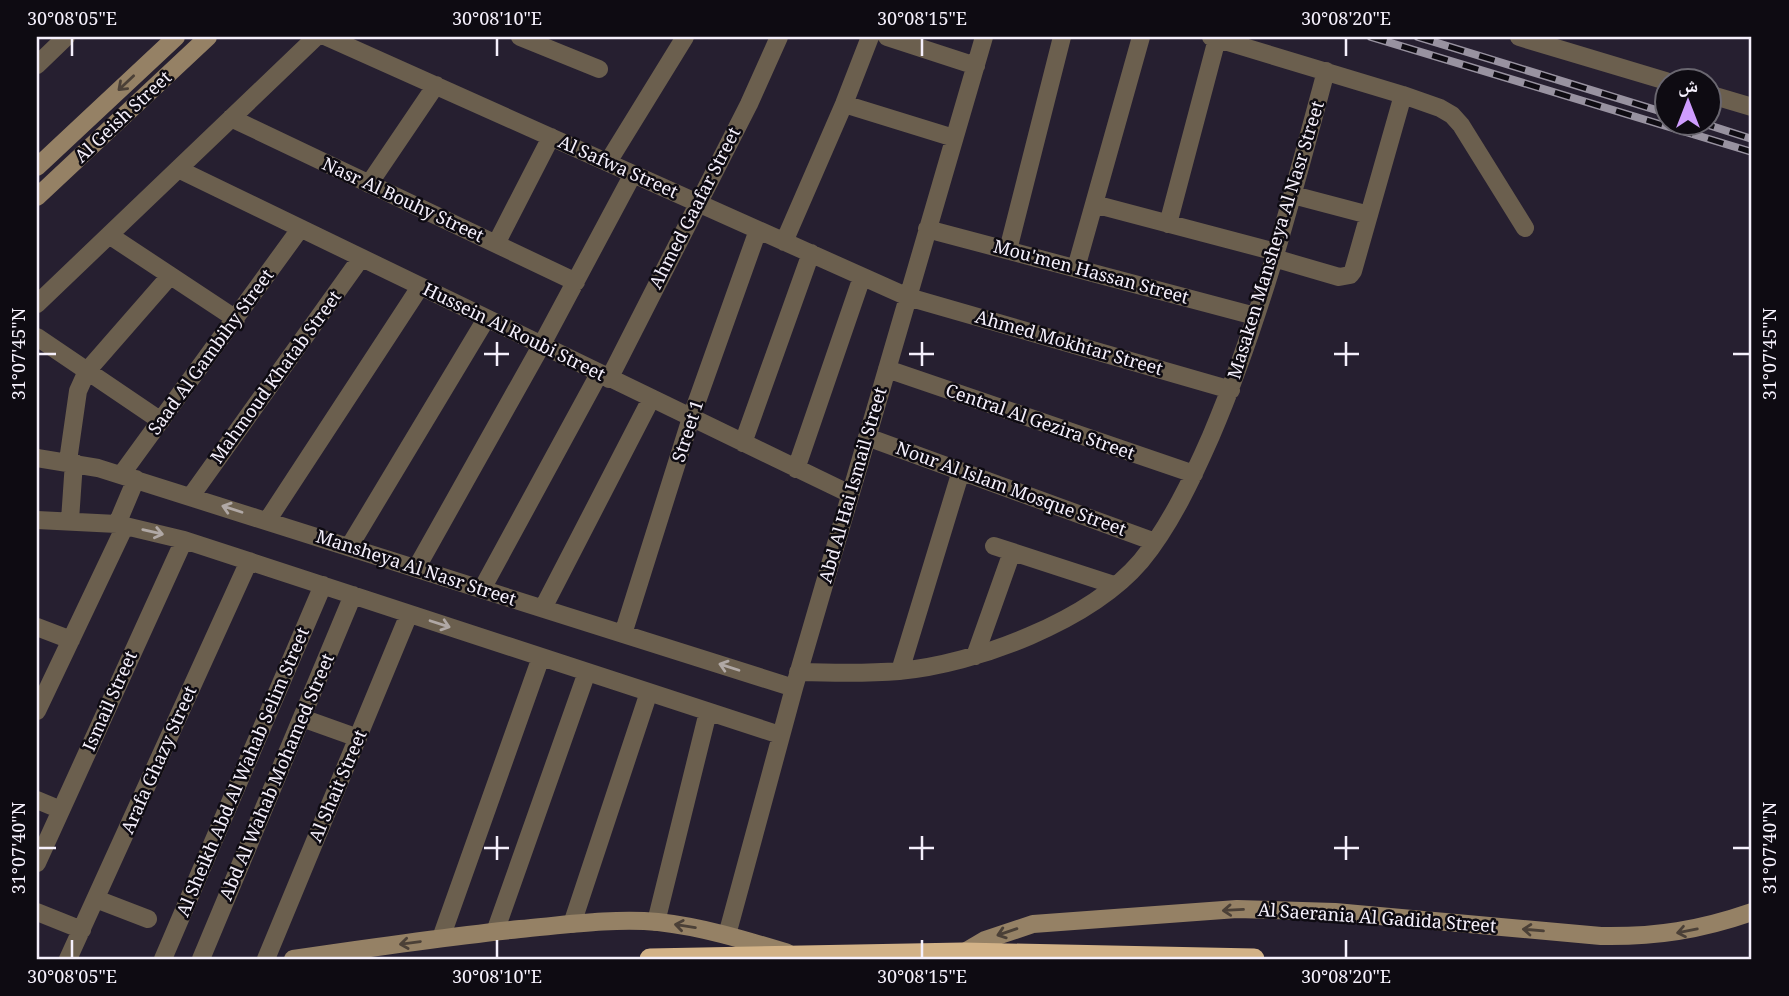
<svg xmlns="http://www.w3.org/2000/svg" width="1789" height="996" font-family="Georgia,'Noto Naskh Arabic',serif">
  <style>
    .lines { fill: none; stroke-linecap: round; stroke-linejoin: round }
    .street { stroke: #6b5f4e; stroke-width: 18 }
    .secondary { stroke: #958165; stroke-width: 18 }
    .highway { stroke: #d2b287; stroke-width: 21 }
    .rail-casing { stroke: #9892a0; stroke-width: 8 }
    .rail { stroke: #0e0b12; stroke-width: 5; stroke-dasharray: 16; stroke-linecap: butt }
    .oneway { stroke: #4b4037 }
    .oneway2 { stroke: #b0a8a5 }
    .ticks { fill: none; stroke: #f5f0fc; stroke-width: 2.5 }
    .labels { text-anchor: middle; stroke-width: 5; stroke-linejoin: round; paint-order: stroke }
    .street-label { font-size: 18px; fill: #f5f0fc; stroke: #0e0b12 }
    .neatline { fill: none; stroke: #f5f0fc; stroke-width: 2.5 }
    .ticks-label { font-size: 18px; text-anchor: middle; fill: #f5f0fc }
  </style>
  <rect width="100%" height="100%" fill="#261f30"/>
  <g class="lines">
    <!-- street -->
    <path class="street" d="M327,37l581,260 323,93
      M520,37l79,32
      M887,37l89,29
      M1211,37l192,58 37,13 12,7 9,10 64,103
      M1519,37l147,44
      M37,65l29,-28
      M1708,94l44,13
      M844,104l110,34
      M231,118l345,164
      M608,162l77,-125
      M178,169l672,325
      M369,184l67,-99
      M1293,195l76,20
      M1094,204l182,48
      M1168,224l49,-185
      M927,229l328,87
      M109,235l127,84
      M784,242l60,-138 26,-67
      M496,244l55,-107
      M1008,250l54,-213
      M1274,258l65,19 11,-2 3,-4 50,-176
      M1076,268l65,-231
      M37,304l279,-267
      M37,337l124,84
      M887,369l307,105
      M609,379l140,-275 30,-67
      M867,437l288,105
      M743,443l68,-190
      M37,458l61,10 696,220
      M68,461l10,-70 9,-20 83,-95
      M796,469l66,-192
      M121,475l179,-246
      M191,496l170,-238
      M37,520l80,4 67,16 596,195
      M70,520l4,-58
      M267,521l153,-234
      M117,524l19,-45
      M994,546l120,39
      M349,547l137,-228
      M417,567l124,-221 92,-172
      M482,589l117,-215
      M543,608l108,-209
      M37,627l34,13
      M623,634l68,-216 67,-188
      M975,656l37,-104
      M900,671l61,-200
      M798,672c34,1 67,2 101,-1 77,-7 191,-50 242,-110 29,-35 52,-84 70,-125 50,-117 82,-242 115,-365
      M37,711l88,-185
      M302,718l56,20
      M37,800l24,10
      M37,863l147,-323
      M96,899l52,20
      M37,912l45,18
      M656,922l52,-210
      M572,924l77,-232
      M495,932l92,-260
      M727,935l67,-247 190,-651
      M441,938l100,-281
      M68,959l181,-398
      M163,959l160,-374
      M201,959l152,-364
      M266,959l143,-345"/>
    <!-- secondary -->
    <path class="secondary" d="M37,167l139,-130
      M37,197l171,-160
      M963,953l22,-13 48,-16 204,-15 98,3 266,24c55,1 99,-6 151,-24
      M293,959c75,-11 151,-22 227,-30 45,-4 93,-11 138,-7 45,5 87,18 130,31"/>
    <!-- highway -->
    <path class="highway" d="M650,959l313,-6 291,6"/>
    <!-- rail casing -->
    <g class="rail-casing">
      <path id="rail" d="M1371,37l381,115
        M1418,37l248,76
        M1699,122l53,17"/>
    </g>
    <!-- rail -->
    <use href="#rail" class="rail"/>
  </g>
  <!-- one-way arrows -->
  <defs><path id="oneway-shaft" d="M-6 0H5M1.5-3L5.5 0L1.5 3" fill="none" stroke-width="1.6" stroke-linecap="round" stroke-linejoin="round" transform="scale(1.75)"/></defs>
  <g class="oneway">
    <use href="#oneway-shaft" transform="translate(126 83) rotate(137)"/>
    <use href="#oneway-shaft" transform="translate(1233 910) rotate(177)"/>
    <use href="#oneway-shaft" transform="translate(685 926) rotate(-171)"/>
    <use href="#oneway-shaft" transform="translate(1533 930) rotate(-175)"/>
    <use href="#oneway-shaft" transform="translate(1687 931) rotate(169)"/>
    <use href="#oneway-shaft" transform="translate(1007 932) rotate(161)"/>
    <use href="#oneway-shaft" transform="translate(410 943) rotate(172)"/>
  </g>
  <g class="oneway2">
    <use href="#oneway-shaft" transform="translate(232 509) rotate(-162)"/>
    <use href="#oneway-shaft" transform="translate(153 532) rotate(13)"/>
    <use href="#oneway-shaft" transform="translate(440 624) rotate(18)"/>
    <use href="#oneway-shaft" transform="translate(729 667) rotate(-162)"/>
  </g>
  <!-- ticks -->
  <path class="ticks" d="M72,38v18M497,38v18M922,38v18M1346,38v18M497,342v24M922,342v24M1346,342v24M38,354h18M484,354h25M909,354h25M1334,354h25M1733,354h17M497,836v24M922,836v24M1346,836v24M38,848h18M484,848h25M909,848h25M1334,848h25M1733,848h17M72,940v18M497,940v18M922,940v18M1346,940v18"/>
  <g class="labels">
    <!-- street labels -->
    <g class="street-label">
      <text transform="translate(123 117) rotate(-43)" y="6">Al Geish Street</text>
      <text transform="translate(618 167) rotate(24)" y="6">Al Safwa Street</text>
      <text transform="translate(403 200) rotate(25)" y="6">Nasr Al Bouhy Street</text>
      <text transform="translate(695 208) rotate(-63)" y="6">Ahmed Gaafar Street</text>
      <text transform="translate(1276 240) rotate(-73)" y="6">Masaken Mansheya Al Nasr Street</text>
      <text transform="translate(1091 272) rotate(15)" y="6">Mou'men Hassan Street</text>
      <text transform="translate(514 332) rotate(26)" y="6">Hussein Al Roubi Street</text>
      <text transform="translate(1069 343) rotate(16)" y="6">Ahmed Mokhtar Street</text>
      <text transform="translate(211 352) rotate(-54)" y="6">Saad Al Gambihy Street</text>
      <text transform="translate(276 377) rotate(-54)" y="6">Mahmoud Khatab Street</text>
      <text transform="translate(1040 422) rotate(19)" y="6">Central Al Gezira Street</text>
      <text transform="translate(688 431) rotate(-72)" y="6">Street 1</text>
      <text transform="translate(853 485) rotate(-74)" y="6">Abd Al Hai Ismail Street</text>
      <text transform="translate(1011 489) rotate(20)" y="6">Nour Al Islam Mosque Street</text>
      <text transform="translate(416 568) rotate(18)" y="6">Mansheya Al Nasr Street</text>
      <text transform="translate(110 701) rotate(-66)" y="6">Ismail Street</text>
      <text transform="translate(159 760) rotate(-66)" y="6">Arafa Ghazy Street</text>
      <text transform="translate(243 772) rotate(-67)" y="6">Al Sheikh Abd Al Wahab Selim Street</text>
      <text transform="translate(277 777) rotate(-67)" y="6">Abd Al Wahab Mohamed Street</text>
      <text transform="translate(338 786) rotate(-67)" y="6">Al Shait Street</text>
      <text transform="translate(1377 918) rotate(4)" y="6">Al Saerania Al Gadida Street</text>
    </g>
  </g>
  <!-- border -->
  <rect width="1789" height="996" fill="none" stroke="#0e0b12" stroke-width="77"/>
  <!-- north arrow -->
  <g transform="translate(1688 102)"><circle r="33" fill="#0e0b12" stroke="#6a6770" stroke-width="2"/>
  <path d="M0-5L12 26L0 18L-12 26Z" fill="#cf9dff"/>
  <text y="-10" font-size="19" font-weight="bold" text-anchor="middle" fill="#f5f0fc">ش</text>
  </g>
  <rect x="38" y="38" width="1712" height="920" class="neatline"/>
  <g class="ticks-label">
    <text x="72" y="25">30°08'05"E</text>
    <text x="497" y="25">30°08'10"E</text>
    <text x="922" y="25">30°08'15"E</text>
    <text x="1346" y="25">30°08'20"E</text>
    <text transform="translate(19 354) rotate(-90)" y="6">31°07'45"N</text>
    <text transform="translate(1770 354) rotate(-90)" y="6">31°07'45"N</text>
    <text transform="translate(19 848) rotate(-90)" y="6">31°07'40"N</text>
    <text transform="translate(1770 848) rotate(-90)" y="6">31°07'40"N</text>
    <text x="72" y="983">30°08'05"E</text>
    <text x="497" y="983">30°08'10"E</text>
    <text x="922" y="983">30°08'15"E</text>
    <text x="1346" y="983">30°08'20"E</text>
  </g>
</svg>
